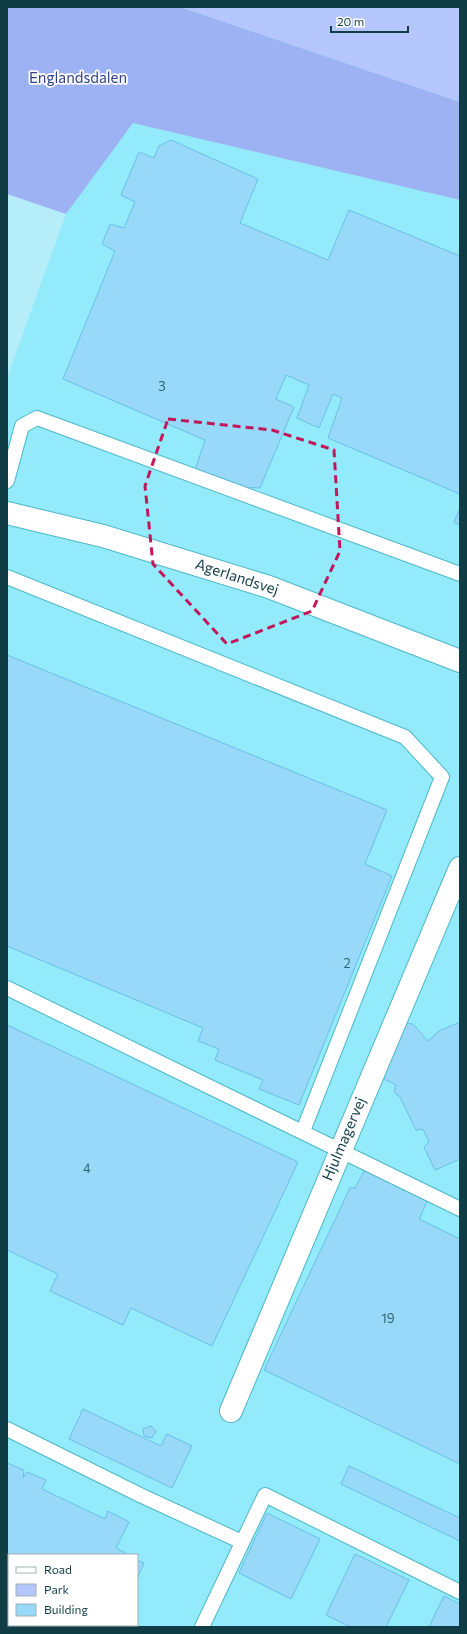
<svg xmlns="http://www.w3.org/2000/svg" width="467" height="1634" font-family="Commissioner,sans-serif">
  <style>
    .built { fill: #92eafa; fill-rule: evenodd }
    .green { fill: #b4c6fb }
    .forest { fill: #9cb2f3 }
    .building { fill: #98d8f8; stroke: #6bbfe6 }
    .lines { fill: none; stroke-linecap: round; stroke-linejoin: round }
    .service-casing { stroke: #4eb7c8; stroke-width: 16 }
    .minor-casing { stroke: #4eb7c8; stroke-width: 24 }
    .tertiary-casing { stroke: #4eb7c8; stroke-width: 24 }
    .service { stroke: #fff; stroke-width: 14 }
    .minor { stroke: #fff; stroke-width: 22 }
    .tertiary { stroke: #fff; stroke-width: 22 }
    .marked { fill: none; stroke: #c2185b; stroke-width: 3; stroke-dasharray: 8 5; stroke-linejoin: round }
    .labels { text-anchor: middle; stroke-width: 3.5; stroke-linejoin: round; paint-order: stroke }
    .number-label { font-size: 13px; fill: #326472 }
    .park-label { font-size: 15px; fill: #2e3f8b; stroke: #fff }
    .street-label { font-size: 15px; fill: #103d45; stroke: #fff }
  </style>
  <rect width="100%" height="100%" fill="#b5eef9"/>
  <!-- built -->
  <path class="built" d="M133,123l327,77v1427h-453v-1249l59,-164zM9,1555h128v70h-128z"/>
  <!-- green -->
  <path class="green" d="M180,7h280v95z"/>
  <!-- forest -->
  <path class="forest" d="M7,7h173l280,95v98l-327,-77 -67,91 -59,-20z"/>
  <!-- building -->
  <path class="building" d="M171,140l87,39 -18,44 88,37 21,-50 111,46v238l-132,-56 14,-40 -9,-4 -14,34 -22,-10 12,-33 -23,-10 -10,24 18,8 -34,81 -25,-1 -40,-17 10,-30 -142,-61 52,-128 -13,-7 8,-20 14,4 11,-26 -14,-7 18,-43 15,6 5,-12z
    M460,508v17l-6,-3z
    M7,655l380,155 -22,54 27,12 -93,229 -40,-16 4,-9 -48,-20 4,-11 -21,-8 5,-13 -196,-82z
    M460,1022v137l-25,11 -11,-23 5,-5 -6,-13 -7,1 -16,-33 -6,-5 2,-7 -14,-7 25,-55 6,1 15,17 11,-10z
    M7,1025l291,137 -86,184 -81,-38 -8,17 -73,-34 8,-17 -51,-24z
    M366,1168l63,30 -10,21 41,20v225l-196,-94 86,-182h5z
    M83,1409l78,37 6,-12 25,12 -20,42 -103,-49z
    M151,1426l5,5 -4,7 -8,-2 -1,-7z
    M7,1463l17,7 -1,8 4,-6 19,8 -4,9 63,30 3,-8 21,11 -13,26 13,7h-120v58l-2,-1z
    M349,1466l111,52v23l-119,-57z
    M267,1513l53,26 -29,60 -52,-26z
    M355,1554l54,26 -23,47h-35l-25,-12z
    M137,1560l7,3 -7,16z
    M444,1596l16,8v23h-31z
    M35,1625h82l-1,2h-77z"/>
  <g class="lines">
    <!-- service casing -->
    <g class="service-casing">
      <path id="service" d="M7,481l15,-55 15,-8 423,156
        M7,577l398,160 37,40 -139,354
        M7,988l453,221
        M7,1429l133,66 102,47
        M202,1627l63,-132 195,97"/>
    </g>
    <!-- minor casing -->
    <g class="minor-casing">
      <path id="minor" d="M231,1411l229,-543"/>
    </g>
    <!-- tertiary casing -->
    <g class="tertiary-casing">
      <path id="tertiary" d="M7,513l96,23 166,51 191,74"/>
    </g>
    <!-- service -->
    <use href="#service" class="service"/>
    <!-- minor -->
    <use href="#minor" class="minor"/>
    <!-- tertiary -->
    <use href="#tertiary" class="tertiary"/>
  </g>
  <!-- marked area -->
  <path class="marked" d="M168,419l104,11 62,20 6,101 -28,60 -85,33 -74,-80 -8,-78z"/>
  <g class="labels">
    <!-- number labels -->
    <g class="number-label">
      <text x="162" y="391">3</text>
      <text x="347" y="968">2</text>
      <text x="87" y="1173">4</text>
      <text x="388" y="1323">19</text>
    </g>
    <!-- park labels -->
    <g class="park-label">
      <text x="78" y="83">Englandsdalen</text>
    </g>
    <!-- street labels -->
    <g class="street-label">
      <text transform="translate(237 577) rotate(18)" y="5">Agerlandsvej</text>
      <text transform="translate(344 1139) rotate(-67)" y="5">Hjulmagervej</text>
    </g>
  </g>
  <!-- border -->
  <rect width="467" height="1634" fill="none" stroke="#103d45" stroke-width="16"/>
  <!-- legend -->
  <rect x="8" y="1554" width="130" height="72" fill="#ffffff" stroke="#9fb1b5"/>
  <rect x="16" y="1567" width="20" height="6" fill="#ffffff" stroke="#9fb1b5"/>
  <text x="44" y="1574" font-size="12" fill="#103d45">Road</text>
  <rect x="16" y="1584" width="20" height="12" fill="#b4c6fb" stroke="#9fb1b5"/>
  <text x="44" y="1594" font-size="12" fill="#103d45">Park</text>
  <rect x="16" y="1604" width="20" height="12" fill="#98d8f8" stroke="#9fb1b5"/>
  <text x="44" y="1614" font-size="12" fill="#103d45">Building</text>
  <!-- scale -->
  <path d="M331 26v6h77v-6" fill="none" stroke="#103d45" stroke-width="2"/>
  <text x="337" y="26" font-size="12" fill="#103d45" stroke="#ffffff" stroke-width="3" paint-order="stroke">20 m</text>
</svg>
